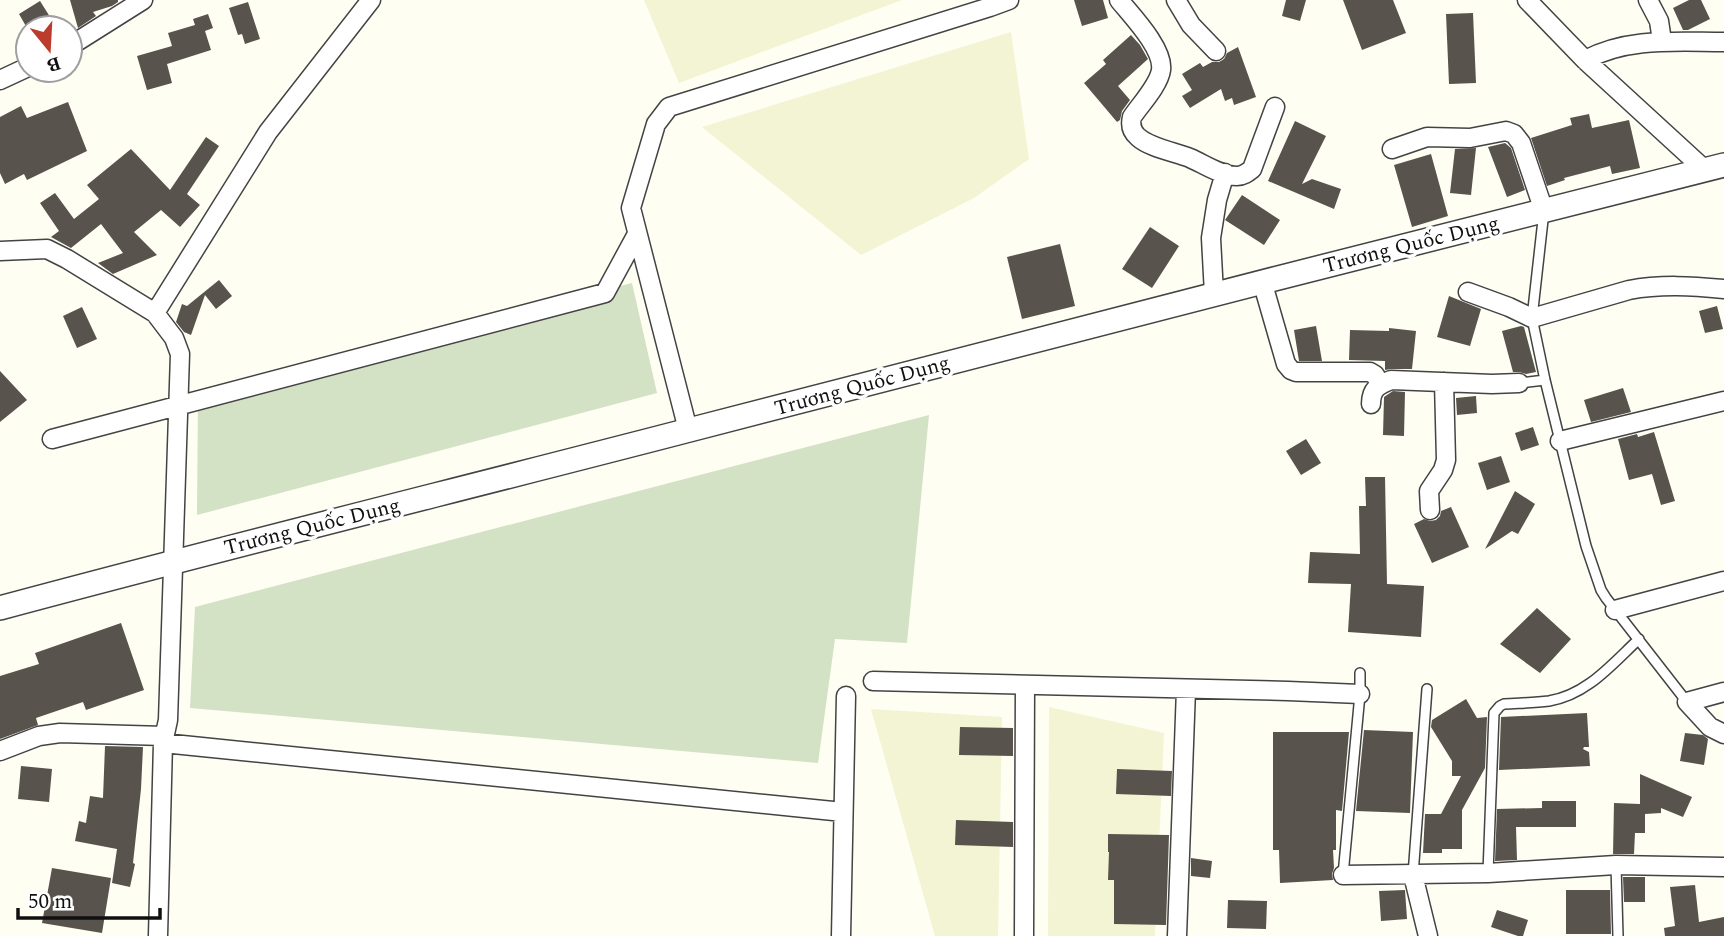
<svg xmlns="http://www.w3.org/2000/svg" width="1724" height="936" font-family="Spectral,serif">
  <style>
    .farmland { fill: #f2f4d3 }
    .cemetery { fill: #d3e1c4 }
    .building { fill: #58534c }
    .lines { fill: none; stroke-linecap: round; stroke-linejoin: round }
    .service-casing { stroke: #434343; stroke-width: 12 }
    .minor-casing { stroke: #434343; stroke-width: 21 }
    .tertiary-casing { stroke: #434343; stroke-width: 26 }
    .service { stroke: #fff; stroke-width: 9 }
    .minor { stroke: #fff; stroke-width: 18 }
    .tertiary { stroke: #fff; stroke-width: 23 }
    .labels { text-anchor: middle; stroke-width: 7; stroke-linejoin: round; paint-order: stroke }
    .street-label { font-size: 21px; fill: #101010; stroke: #fff }
  </style>
  <rect width="100%" height="100%" fill="#fefef3"/>
  <!-- farmland -->
  <path class="farmland" d="M644,0h258l-223,83z
    M1011,32l18,127 -55,39 -113,57 -159,-128z
    M1049,707l115,26 -9,203h-107z
    M871,709l131,8 -4,219h-63z"/>
  <!-- cemetery -->
  <path class="cemetery" d="M632,283l25,110 -460,122 1,-121z
    M929,415l-22,228 -72,-4 -17,124 -628,-55 5,-101z"/>
  <!-- building -->
  <path class="building" d="M70,0h48v2l-6,4 -19,6 3,4 -18,12z
    M1074,0h29l5,18 -26,8z
    M1286,0h20l-6,21 -18,-5z
    M1343,0h50l13,33 -44,17z
    M1689,0h12l9,19 -22,11h-5l-10,-22z
    M40,1l17,27h-30l-8,-14z
    M248,2l12,37 -15,5 -3,-10 -4,1 -9,-27z
    M1473,13l3,70 -27,1 -3,-70z
    M208,14l5,14 -8,3 6,19 -44,14 5,19 -25,7 -10,-34 35,-10 -4,-13 27,-8 -2,-6z
    M1131,35l9,10 8,14 -30,27 12,14 -8,11 -2,9 -3,2 -33,-39 22,-19 -3,-4z
    M1238,47l18,50 -22,8 -2,-7 -7,3 -4,-12 -31,19 -8,-12 10,-6 -10,-16 18,-11 3,4 9,-5h7l5,-3 3,-6z
    M68,102l19,49 -60,29 -3,-6 -19,10 -5,-11v-56l21,-11 6,12z
    M1589,114l3,14 37,-8 11,48 -28,6 -2,-8 -46,12 1,2 -18,6 -16,-48 41,-13 -2,-7z
    M1295,121l31,15 -24,48 10,-5 29,10 -7,20 -66,-28z
    M206,137l13,9 -32,48 13,11 -20,22 -19,-17 -27,22 23,23 -44,19 -15,-11 25,-10 -22,-29 -30,24 -20,-11 8,-6 -19,-28 15,-10 19,26 25,-20 -12,-14 44,-36 39,41z
    M1505,143l6,5 14,42 -18,7 -19,-50z
    M1476,148l-5,47 -21,-2 5,-44z
    M1431,154l17,62 -36,11 -18,-62z
    M1242,195l38,25 -16,25 -39,-25z
    M1150,227l29,19 -27,42 -30,-19z
    M1060,244l15,62 -53,13 -15,-62z
    M219,280l13,16 -16,13 -11,-14 -14,40 -7,-3 -8,-10 6,-18 5,2z
    M1449,296l32,13 -11,37 -33,-9z
    M1717,306l6,23 -18,4 -6,-22z
    M82,307l15,32 -20,9 -14,-32z
    M1316,326l6,35h-23l-5,-31z
    M1521,326l3,1 12,45 -10,2 -7,-2h-6l-11,-41z
    M1389,328l27,3 -4,38h-21l-6,1v-9l-36,-1 1,-30 39,1z
    M0,371l27,29 -27,22z
    M1623,388l8,24 -40,10 -7,-22z
    M1393,391l12,1 -1,44 -21,-1 1,-38z
    M1476,396l1,17 -20,2 -1,-17z
    M1533,427l6,18 -18,6 -6,-18z
    M1654,432l21,69 -14,4 -9,-31 -23,6 -11,-41 19,-5 1,3z
    M1306,439l15,24 -20,12 -15,-24z
    M1501,456l9,26 -23,8 -9,-27z
    M1365,477h20l2,107 37,2 -3,51 -73,-5 3,-48 -43,-1 2,-31 50,2 -1,-48h7z
    M1515,491l20,13 -17,30 -6,-3 -27,18z
    M1451,507l18,40 -37,16 -18,-39 10,-5 6,2 6,-1 4,-4 1,-5z
    M1537,608l34,31 -31,34 -40,-29z
    M121,623l23,67 -58,20 -3,-8 -47,16 2,7 -38,14v-63l39,-12 -4,-11z
    M1466,699l11,19 10,-1 -2,51 -23,42v39h-20v4h-19l2,-39h16l20,-38h-9v-15l-21,-34 1,-7z
    M1587,713l2,34h-5l-1,2 6,3 1,14 -91,4 2,-53z
    M960,727l53,1v28l-54,-1z
    M1364,730l49,2 -3,81 -54,-2z
    M1273,732h76l-7,79 -6,-1v40h-3l1,18 -2,6 1,6 -53,3 -1,-33h-6z
    M1685,733l18,2 5,4 -4,26 -24,-4z
    M105,746l38,1 -2,42 -8,74 2,1 -5,23 -18,-4 5,-34 -42,-8 4,-20 7,2 4,-27 13,2z
    M21,766l31,3 -3,33 -31,-3z
    M1117,769l55,2 -1,25 -55,-2z
    M1640,774l52,23 -9,20 -22,-9v5l-16,1v19h-10l-1,21h-21l1,-51 26,1z
    M1542,801h34v26h-60l1,33 -22,1 2,-52 45,-1z
    M956,820l57,2v25l-58,-2z
    M1108,834l61,1 -3,90 -52,-1v-44h-6l1,-28h-1z
    M1191,858l21,3 -2,17 -19,-2z
    M52,868l59,10 -9,55 -60,-10z
    M1623,877h22v25h-21z
    M1695,885l4,37 25,-5v19h-59l-1,-8 11,-2 -5,-39z
    M1405,890l2,29 -26,2 -2,-30z
    M1566,890h44l1,44h-45z
    M1228,900l39,1 -1,28 -39,-1z
    M1497,910l31,10 -5,16h-5l-27,-9z"/>
  <g class="lines">
    <!-- service casing -->
    <g class="service-casing">
      <path id="service" d="M1544,211l-12,107 13,62 41,166 15,44 5,8 81,104
        M1519,383l26,-3
        M1616,865l2,71
        M1488,873l6,-160 6,-7 4,-2c15,-1 30,-1 45,-3 38,-6 63,-37 90,-62
        M1343,875l17,-181v-21
        M1413,875l14,-186"/>
    </g>
    <!-- minor casing -->
    <g class="minor-casing">
      <path id="minor" d="M1119,0c13,16 45,49 42,70 -2,15 -21,35 -29,47 -2,8 0,15 6,20 12,11 37,15 52,21 14,6 31,18 47,18 6,0 10,-3 15,-7l23,-62
        M1176,0l15,25 25,26
        M1527,0l58,60 120,110
        M1648,0l11,21 3,20
        M70,46l73,-46
        M1585,60c43,-23 91,-18 139,-18
        M0,80l28,-13
        M1392,149l35,-12 43,1 36,-7 8,3 7,9 23,68
        M0,251l47,-2 20,10 88,54 19,25 6,16 -12,366 -5,23 -5,193
        M1262,281l24,83 5,6 5,2h74l5,3 5,9
        M1468,292l41,15 23,11 97,-28c32,-6 63,-4 95,-1
        M1214,294l-3,-56 6,-38 8,-27
        M155,313l113,-181 103,-132
        M1371,404c0,-15 7,-19 20,-24l101,4 27,-1
        M688,430l-57,-222 25,-84 13,-17 321,-100 19,-7
        M52,439l553,-146 32,-59
        M1560,441l164,-40
        M1430,510l-1,-19 14,-21 3,-10 -2,-78
        M1615,610l109,-29
        M873,681l415,10 72,3
        M1724,692l-37,10 23,25 14,7
        M163,743l680,69
        M0,751l39,-15 21,-3 104,3
        M1343,875l145,-2 128,-8 108,2
        M1413,875l15,61
        M841,936l5,-240
        M1024,936l1,-251
        M1177,936l9,-247"/>
    </g>
    <!-- tertiary casing -->
    <g class="tertiary-casing">
      <path id="tertiary" d="M0,608c230,-62 462,-119 693,-179 343,-89 687,-178 1031,-264"/>
    </g>
    <!-- service -->
    <use href="#service" class="service"/>
    <!-- minor -->
    <use href="#minor" class="minor"/>
    <!-- tertiary -->
    <use href="#tertiary" class="tertiary"/>
  </g>
  <g class="labels">
    <!-- street labels -->
    <g class="street-label">
      <text transform="translate(1411 244) rotate(-14)" y="7">Trương Quốc Dụng</text>
      <text transform="translate(862 385) rotate(-15)" y="7">Trương Quốc Dụng</text>
      <text transform="translate(312 526) rotate(-14)" y="7">Trương Quốc Dụng</text>
    </g>
  </g>
  <!-- north arrow -->
  <g transform="translate(49 49) rotate(162)"><circle r="33" fill="#ffffff" stroke="#9f9f9f" stroke-width="2"/>
  <path d="M0-5L12 26L0 18L-12 26Z" fill="#bb3c2c"/>
  <text y="-10" font-size="19" font-weight="bold" text-anchor="middle" fill="#101010">B</text>
  </g>
  <!-- scale -->
  <path d="M18 908v10h142v-10" fill="none" stroke="#101010" stroke-width="3.5"/>
  <text x="28" y="908" font-size="21" fill="#101010" stroke="#ffffff" stroke-width="5" paint-order="stroke">50 m</text>
</svg>
